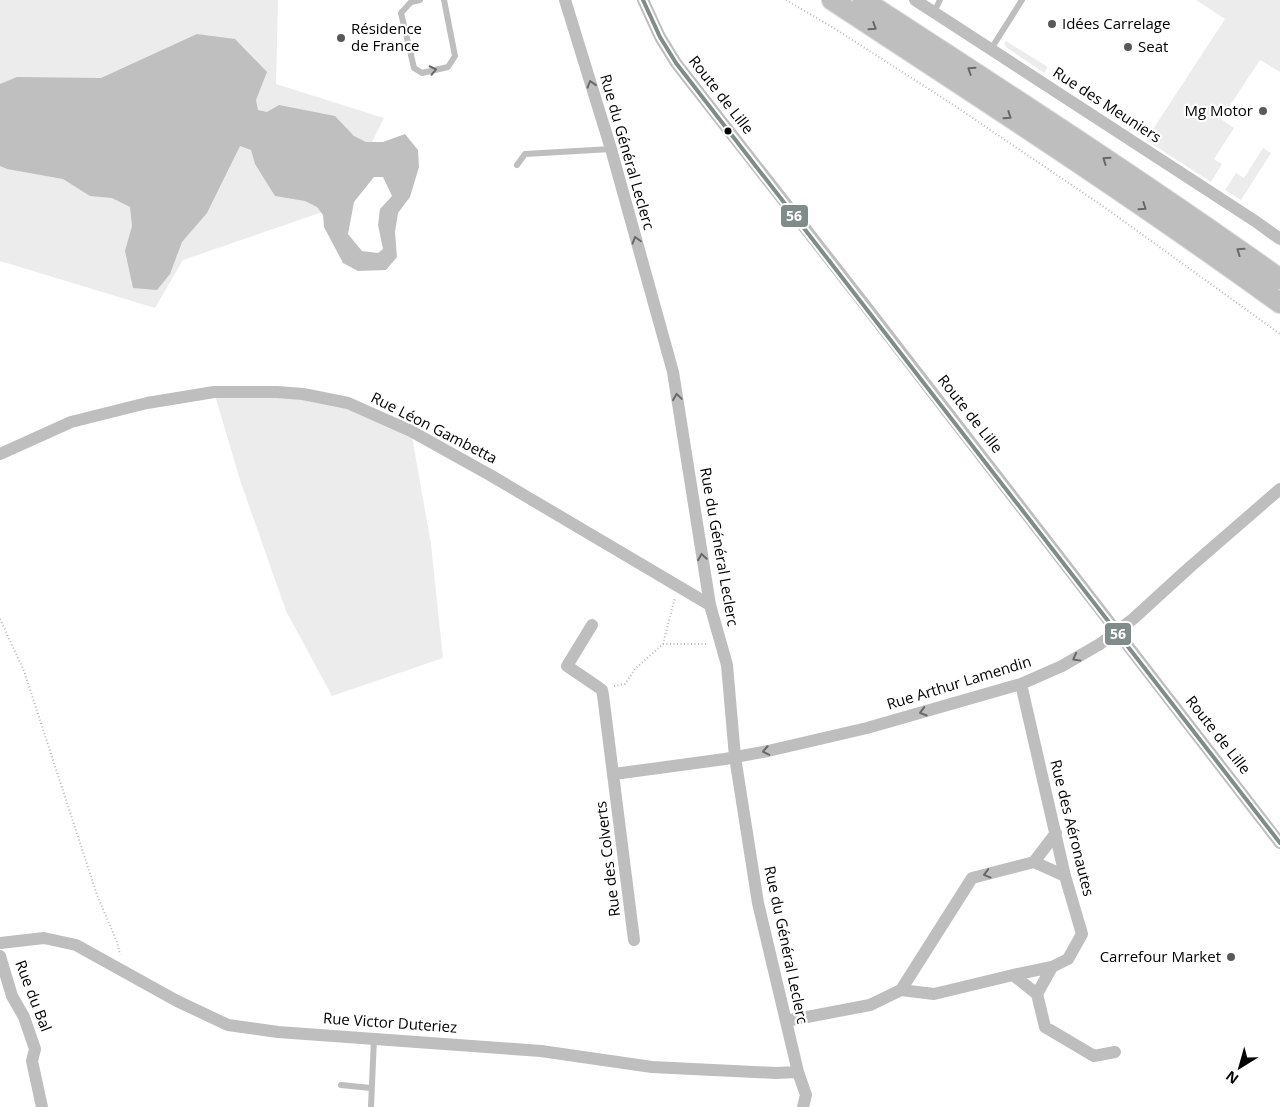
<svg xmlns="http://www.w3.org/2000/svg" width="1280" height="1107" font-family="'Open Sans',sans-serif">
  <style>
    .green { fill: #ececec }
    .water { fill: #bfbfbf; fill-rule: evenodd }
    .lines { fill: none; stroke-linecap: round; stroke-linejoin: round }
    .trunk-casing { stroke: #dbdbdb; stroke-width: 22 }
    .path { stroke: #b9b9b9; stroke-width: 2; stroke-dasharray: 1 2.5; stroke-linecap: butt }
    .service { stroke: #bebebe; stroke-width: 6 }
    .minor { stroke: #bebebe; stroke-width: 12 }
    .trunk { stroke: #bebebe; stroke-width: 20 }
    .bus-1-casing { stroke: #fff; stroke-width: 8 }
    .bus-1 { stroke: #808c89; stroke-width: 4 }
    .oneway { stroke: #686868 }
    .poi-dot { fill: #595959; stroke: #fff; stroke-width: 2 }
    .bus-dot { fill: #000; stroke: #fff; stroke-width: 2 }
    .labels { text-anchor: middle; stroke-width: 4.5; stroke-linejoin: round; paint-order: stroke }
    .poi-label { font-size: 15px; fill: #000; stroke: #fff; text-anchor: start }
    .street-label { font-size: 15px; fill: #000; stroke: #fff }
    .line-badge { stroke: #fff; stroke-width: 2 }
    .badge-label { font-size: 14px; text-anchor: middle; font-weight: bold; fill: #fff }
  </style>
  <rect width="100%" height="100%" fill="#fff"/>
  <!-- green -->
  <path class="green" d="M0,0h278l-2,84 108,34 -44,88 -157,54 -28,48 -155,-47z
    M1196,0h84v72l-20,-12 -39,59 13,9 -20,31 8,5 -11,18 -65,-42 79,-121z
    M1006,41l42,26 -4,6 -38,-26 -2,-3z
    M1263,148l8,5 -30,47 -16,-10 11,-17 8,5z
    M214,392l89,2 108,37 20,113 12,114 -111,38 -46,-85 -46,-131z"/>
  <!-- water -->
  <path class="water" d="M197,34l38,5 32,33 -11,28 2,10 9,2 12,-7 56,11 19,20 12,6h17l22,-8 13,16 1,17 -9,30 -12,16 -3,19 2,25 -11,13 -28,1 -15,-8 -19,-36 -1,-12 -6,-8 -12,-6 -30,-5 -20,-32 -4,-14 -11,-4 -33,67 -25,29 -12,32 -13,16 -24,-2 -8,-37 7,-25 -2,-19 -18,-9 -22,-2 -27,-17 -56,-10 -7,-3v-82l17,-7 84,1zM374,177h9l9,19 -12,13 -2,16 5,24 -5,4 -16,-2 -14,-17 6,-32z"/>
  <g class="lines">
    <!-- trunk casing -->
    <g class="trunk-casing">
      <path id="trunk" d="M832,0c151,99 302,197 448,303
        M863,0c140,91 281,182 417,279"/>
    </g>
    <!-- path -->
    <path class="path" d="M786,0l46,27 117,75 158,107 173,125
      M0,619l24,52 73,224 20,47 3,13
      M663,644h45
      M614,686l11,-2 10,-15 28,-25 12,-47"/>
    <!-- service -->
    <path class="service" d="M420,0l-9,2 -10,11 13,55 8,5 26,-6 7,-11 -11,-56
      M934,12l6,-12
      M991,49l31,-49
      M517,165l8,-11 86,-5
      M341,1085l30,3
      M371,1107l3,-69"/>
    <!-- minor -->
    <path class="minor" d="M565,0l46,149 62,223 37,233 17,60 8,92 23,146 40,169 8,23 -3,12
      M643,0l17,37 16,26 182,233 422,547
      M915,0l340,221 25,18
      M0,454l71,-32 76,-19 67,-11h63l26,2 45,9 63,28 79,44 220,130
      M592,625l-25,41 31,21 4,3 1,5 31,245
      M614,774l111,-15 43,-8 99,-23 154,-44 41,-18 38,-22 33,-25 57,-52 90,-78
      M1056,833l-22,29 31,14
      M0,943l44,-5 32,7 101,56 51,24 50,7 263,19 111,16 124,6 22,-1
      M0,956l12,40 12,21 11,32 -3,12 10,46
      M1013,975l39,-8 16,-8 14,-25 -17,-58 -44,-192
      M901,990l71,-112 62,-16
      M1037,994l15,-27
      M786,1021l84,-16 31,-15 33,4 79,-19 24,19 8,33 49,29 21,-4"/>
    <!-- trunk -->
    <use href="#trunk" class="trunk"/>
    <!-- bus-1 casing -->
    <g class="bus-1-casing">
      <path id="bus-1" d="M643,0l17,37 16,26 604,780"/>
    </g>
    <!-- bus-1 -->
    <use href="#bus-1" class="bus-1"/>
  </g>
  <!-- one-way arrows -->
  <defs><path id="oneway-chevron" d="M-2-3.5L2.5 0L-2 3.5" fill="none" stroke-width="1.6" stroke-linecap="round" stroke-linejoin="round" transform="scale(1.25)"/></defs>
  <g class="oneway">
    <use href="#oneway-chevron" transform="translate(873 27) rotate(33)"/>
    <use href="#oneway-chevron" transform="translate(433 70) rotate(-12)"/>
    <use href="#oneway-chevron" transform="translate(971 70) rotate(-147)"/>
    <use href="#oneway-chevron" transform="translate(591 84) rotate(-107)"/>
    <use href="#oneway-chevron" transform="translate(1008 116) rotate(34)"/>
    <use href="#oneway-chevron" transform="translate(1106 160) rotate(-146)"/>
    <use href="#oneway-chevron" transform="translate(1143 207) rotate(34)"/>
    <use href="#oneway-chevron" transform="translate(636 240) rotate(-106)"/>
    <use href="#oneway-chevron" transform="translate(1240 251) rotate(-145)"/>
    <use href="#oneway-chevron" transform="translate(677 397) rotate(-98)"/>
    <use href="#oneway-chevron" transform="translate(702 557) rotate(-99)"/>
    <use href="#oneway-chevron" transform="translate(1076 658) rotate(151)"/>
    <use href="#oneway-chevron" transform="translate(923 712) rotate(164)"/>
    <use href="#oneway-chevron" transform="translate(766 751) rotate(169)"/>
    <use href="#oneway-chevron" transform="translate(987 874) rotate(165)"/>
  </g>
  <!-- markers -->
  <g class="poi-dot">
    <circle cx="1052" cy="24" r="5"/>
    <circle cx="341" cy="38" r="5"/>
    <circle cx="1128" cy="47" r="5"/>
    <circle cx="1263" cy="111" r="5"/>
    <circle cx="1231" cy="957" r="5"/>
  </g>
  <circle class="bus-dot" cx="728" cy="131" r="4.5"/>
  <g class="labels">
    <!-- poi labels -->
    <g class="poi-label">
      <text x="1062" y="29">Idées Carrelage</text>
      <text x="351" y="34">Résidence<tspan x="351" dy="17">de France</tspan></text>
      <text x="1138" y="52">Seat</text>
      <text x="1253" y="116" text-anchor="end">Mg Motor</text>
      <text x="1221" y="962" text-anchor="end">Carrefour Market</text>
    </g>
    <!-- street labels -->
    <g class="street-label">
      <text transform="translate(721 95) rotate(52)" y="5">Route de Lille</text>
      <text transform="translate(1107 105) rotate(33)" y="5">Rue des Meuniers</text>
      <text transform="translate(627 152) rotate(74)" y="5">Rue du Général Leclerc</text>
      <text transform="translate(970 414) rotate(52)" y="5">Route de Lille</text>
      <text transform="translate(434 428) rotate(27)" y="5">Rue Léon Gambetta</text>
      <text transform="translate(719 547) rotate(80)" y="5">Rue du Général Leclerc</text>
      <text transform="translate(959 683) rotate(-17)" y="5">Rue Arthur Lamendin</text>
      <text transform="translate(1218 735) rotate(52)" y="5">Route de Lille</text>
      <text transform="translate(1072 828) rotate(76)" y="5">Rue des Aéronautes</text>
      <text transform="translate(608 859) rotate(-97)" y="5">Rue des Colverts</text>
      <text transform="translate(786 945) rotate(78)" y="5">Rue du Général Leclerc</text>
      <text transform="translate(33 996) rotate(69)" y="5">Rue du Bal</text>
      <text transform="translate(390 1023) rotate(4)" y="5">Rue Victor Duteriez</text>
    </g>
  </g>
  <g class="line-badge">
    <rect x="780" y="204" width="29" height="24" rx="5" fill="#808c89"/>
    <rect x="1104" y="622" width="28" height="24" rx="5" fill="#808c89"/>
  </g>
  <g class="badge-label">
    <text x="794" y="221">56</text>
    <text x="1118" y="639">56</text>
  </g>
  <!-- north arrow -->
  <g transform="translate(1240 1067) rotate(217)" stroke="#ffffff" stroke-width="4" paint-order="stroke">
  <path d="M0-4L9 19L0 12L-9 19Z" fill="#000000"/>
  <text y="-8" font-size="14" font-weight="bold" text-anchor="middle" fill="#000000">N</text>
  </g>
</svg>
